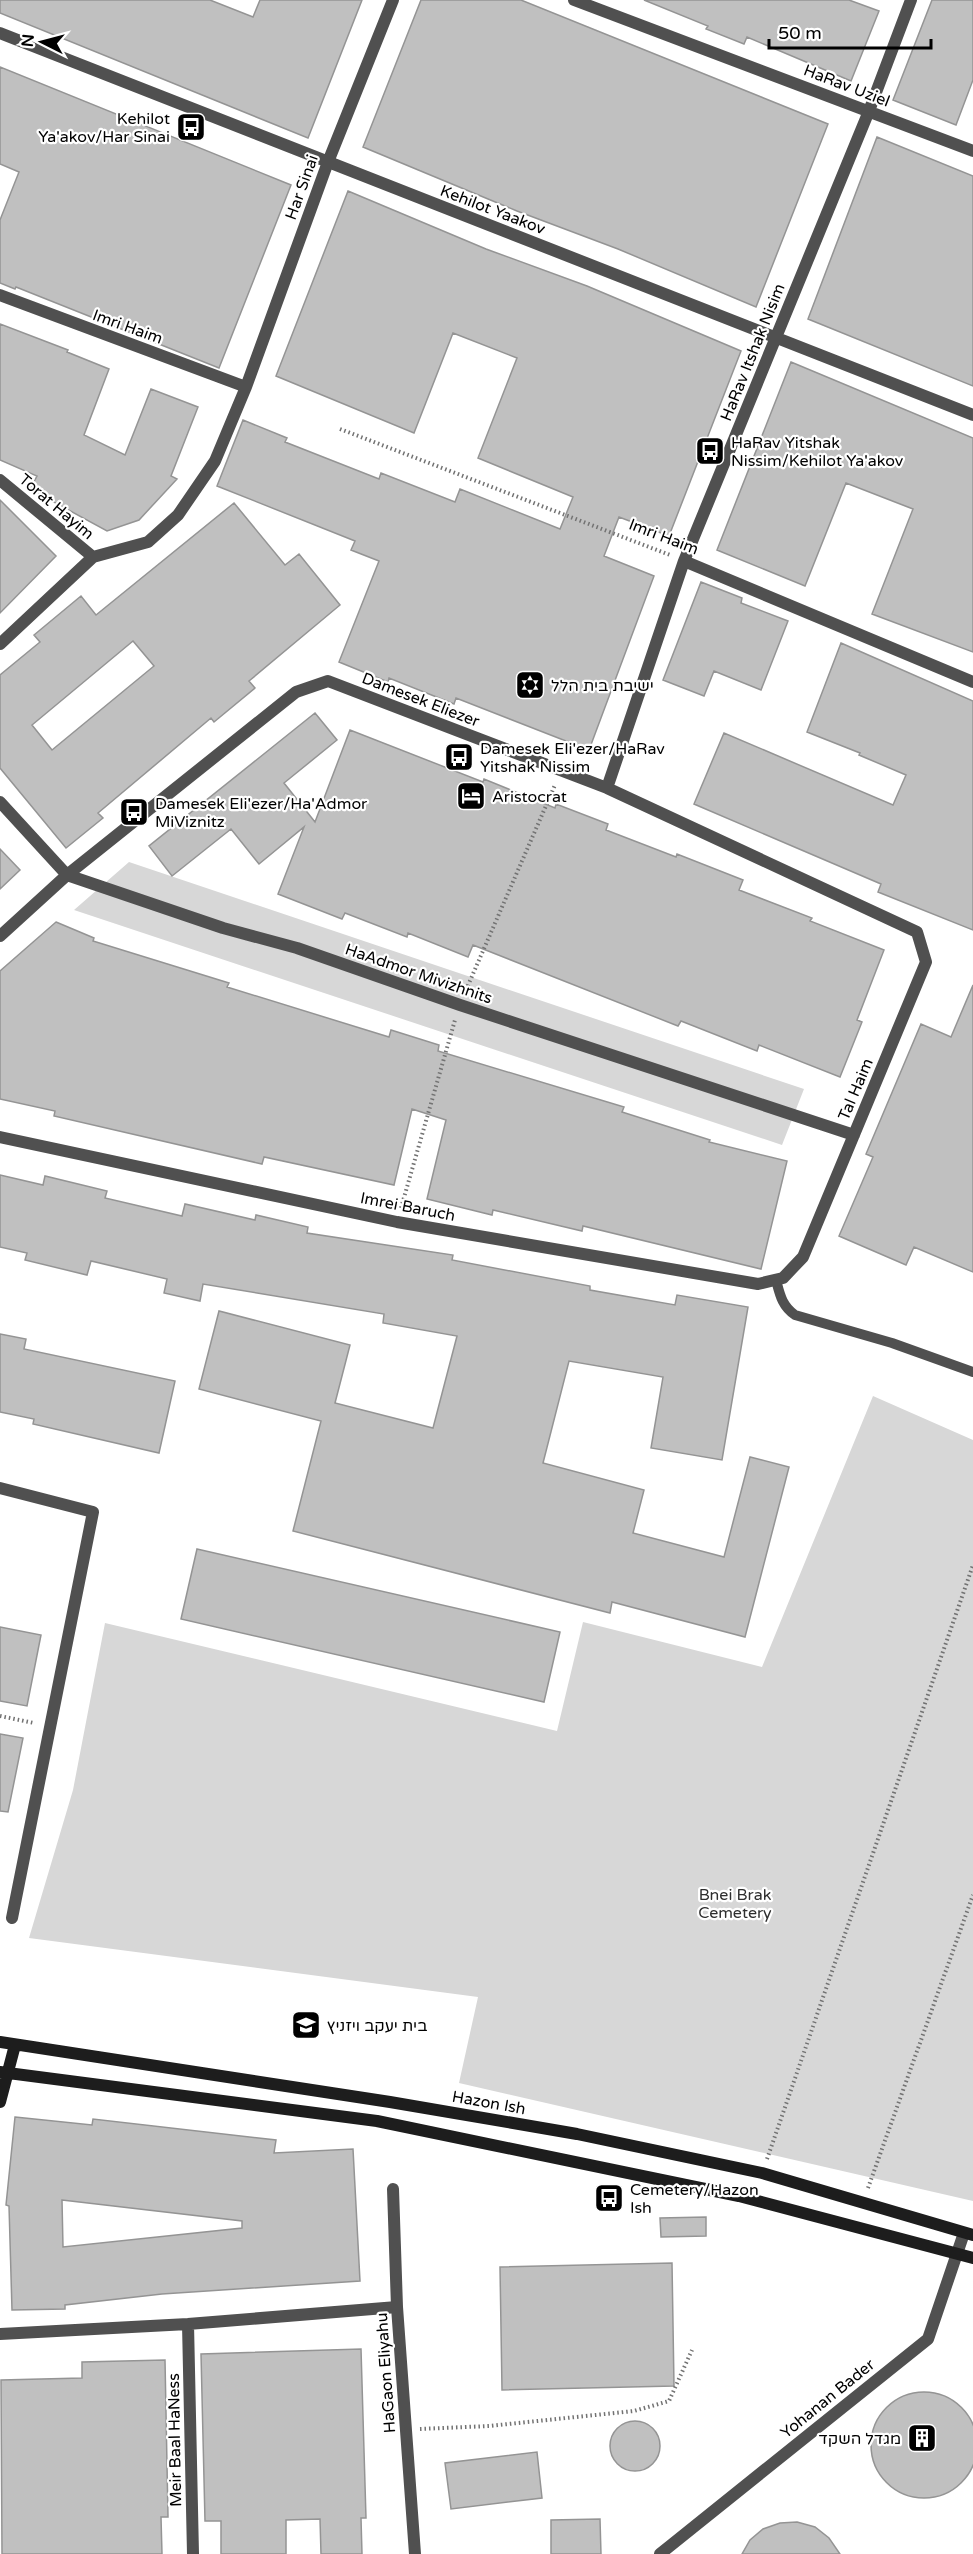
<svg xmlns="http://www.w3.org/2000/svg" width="973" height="2554" font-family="'Varela Round',Heebo,sans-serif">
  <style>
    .green { fill: #d7d7d7 }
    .building { fill: #c0c0c0; stroke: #949494; stroke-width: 1.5; fill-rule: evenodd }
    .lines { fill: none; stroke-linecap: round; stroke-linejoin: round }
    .path { stroke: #727272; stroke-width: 4; stroke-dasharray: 1.5 3; stroke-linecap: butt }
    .lane { stroke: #505050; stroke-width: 10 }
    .street { stroke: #505050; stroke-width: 12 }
    .secondary { stroke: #1d1d1d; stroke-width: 12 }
    .labels { text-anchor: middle; stroke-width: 4.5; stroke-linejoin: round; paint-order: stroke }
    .street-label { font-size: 16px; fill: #000; stroke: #fff }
    .poi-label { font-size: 16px; fill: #000; stroke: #fff; text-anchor: start }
    .park-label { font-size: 16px; fill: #2e2e2e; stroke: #fff }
  </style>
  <rect width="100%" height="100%" fill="#fff"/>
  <!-- green -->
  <path class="green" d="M129,862l675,227 -22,56 -708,-235z
    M873,1396l100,44v761l-514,-118 19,-86 -449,-59 44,-148 32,-167 452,108 26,-109 179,45z"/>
  <!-- building -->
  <path class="building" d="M0,0h210l43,17 7,-17h102l-54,138 -308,-125z
    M421,0h100l307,124 -72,183 -138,-58 -101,-38 -154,-64z
    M644,0h205l30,11 -28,70 -104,-44 -3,7 -38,-15 2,-3z
    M932,0h41v80l-17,45 -63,-25z
    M0,67l291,118 -72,183 -203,-81 -1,2 -15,-6v-63l19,-48 -19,-8z
    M877,137l96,39v210l-165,-67z
    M348,191l138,58 101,37 154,65 -72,185 -50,-19 -15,39 50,20 -65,174 -133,-52 -2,6 -65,-26 -1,4 -49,-20 40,-101 -28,-11 4,-9 -138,-55 26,-66 44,18 -2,4 94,37 2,-6 74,29 5,-13 100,40 13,-32 -95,-39 39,-100 -64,-25 -39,100 -138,-57z
    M0,324l68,26 -1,2 42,17 -25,66 41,20 26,-66 47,18 -27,69 6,3 -38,41 -32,11 -77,-42 7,-13 -37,-16z
    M791,362l182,76v214l-101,-38 41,-105 -67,-26 -41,103 -88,-36z
    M0,500l56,56 -56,57z
    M234,503l51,62 14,-11 41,51 -91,76 6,7 -41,34 -3,-4 -113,95 5,5 -37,30 -66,-80v-93l40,-33 -6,-7 47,-39 15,19zM133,641l21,25 -102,84 -20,-25z
    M701,582l41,16 -1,5 47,18 -27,69 -47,-19 -10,25 -41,-16z
    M841,643l132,58v229l-95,-38 3,-8 -187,-80 30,-71 169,72 13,-30 -47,-20 1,-2 -53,-21z
    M315,713l22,27 -53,43 31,39 35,-92 133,52 1,-3 71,29 1,-4 52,20 -2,6 70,27 1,-3 66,26 -4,10 73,28 -2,3 74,29 -27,70 5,2 -22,55 -81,-32 -2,6 -76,-30 -3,5 -205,-81 -5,12 -60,-24 -1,4 -62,-24 -3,6 -64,-25 26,-67 -45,37 -28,-35 -59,47 -23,-30z
    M0,849l20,21 -20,19z
    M56,922l38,16 -1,3 136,42 -2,4 162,50 2,-7 48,15 -1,6 186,56 -2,5 88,28 -1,2 78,19 -26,108 -178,-43 -1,5 -89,-21 -1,5 -65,-16 19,-79 -34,-11 -18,76 -130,-28 -2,7 -208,-48 1,-5 -55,-12v-128z
    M973,985v287l-59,-25 -8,18 -67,-29 34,-79 -7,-3 55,-130 30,13z
    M0,1175l43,10 2,-9 62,15 -2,7 77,18 3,-12 70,16 1,-5 52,12 -1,6 146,22 -1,5 138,26v4l85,15 2,-10 71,12 -26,153 -71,-12 12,-71 -94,-16 -26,102 101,27 -11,43 91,24 26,-100 39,10 -44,170 -133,-35 -2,11 -317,-82 28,-110 -122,-32 20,-78 131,34 -15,58 98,25 24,-92 -74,-13 1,-9 -181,-30 -3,17 -36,-8 3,-14 -76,-18 -4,14 -62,-15 2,-7 -27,-6z
    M0,1334l26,5 -2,10 151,32 -16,72 -126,-29 1,-5 -34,-7z
    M197,1549l363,83 -16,70 -363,-83z
    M0,1627l41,8 -14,71 -27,-5z
    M0,1734l23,4 -15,74 -8,-1z
    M15,2117l77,8 1,-6 183,21 -2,13 79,-4 7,132 -198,13 -97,11v4l-53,1 -3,-104 -3,-1zM62,2200l180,21v7l-179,19z
    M706,2217v19l-45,1 -1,-19z
    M672,2263l2,123 -172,4 -2,-123z
    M361,2349l5,169h-5l1,36h-41l-1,-35 -34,1v34h-65v-33h-16l-4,-167z
    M165,2360l3,157h-7l1,37h-160l-1,-174 81,-2v-16z
    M871 2445a53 53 0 1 1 106 0a53 53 0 1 1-106 0Z
    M610 2446a25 25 0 1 1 50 0a25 25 0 1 1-50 0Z
    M537,2452l5,46 -91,11 -6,-46z
    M600,2519l1,35h-50v-34z
    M797,2522l18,5 14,11 11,16h-98l8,-14 13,-11 17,-6z"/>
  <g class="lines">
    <!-- path -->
    <path class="path" d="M340,429l330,126
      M466,990l89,-205
      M401,1208l54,-188
      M0,1716l34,7
      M767,2159l206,-594
      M868,2188l105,-293
      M420,2429l69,-3 145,-15 35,-10 23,-51"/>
    <!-- lane -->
    <path class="lane" d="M776,1280c4,15 6,26 19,35l97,28 81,29"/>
    <!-- street -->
    <path class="street" d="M574,0l399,151
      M0,33l973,382
      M0,295l246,92
      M0,480l93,77
      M684,561l289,121
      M0,644l93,-87 55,-15 30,-27 37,-54 31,-74 82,-225 65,-162
      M607,788l77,-227 185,-450 42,-111
      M0,802l67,73 156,53 74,20 163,57 394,130
      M0,936l67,-61 229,-183 32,-11 279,107 310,144 9,30 -123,295 -20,21 -25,6 -361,-62 -397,-85
      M0,1488l93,24 -81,406
      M393,2189l4,118 18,247
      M188,2324l5,230
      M0,2334l188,-10 209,-17
      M660,2554l268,-215 36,-106"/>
    <!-- secondary -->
    <path class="secondary" d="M0,2042l390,60 187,32 185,39 211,62
      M0,2072l377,49 362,75 234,62
      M0,2102l15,-57"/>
  </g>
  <!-- icons -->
  <defs>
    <g id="bus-square" transform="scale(1.5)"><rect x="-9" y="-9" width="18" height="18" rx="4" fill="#000" stroke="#fff"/><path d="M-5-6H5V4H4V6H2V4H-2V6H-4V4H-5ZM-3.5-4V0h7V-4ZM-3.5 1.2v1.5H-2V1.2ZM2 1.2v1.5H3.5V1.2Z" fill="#fff"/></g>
    <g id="synagogue-square" transform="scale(1.5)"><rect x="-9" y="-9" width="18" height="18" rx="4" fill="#000" stroke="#fff"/><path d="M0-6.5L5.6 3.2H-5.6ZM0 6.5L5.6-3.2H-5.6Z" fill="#fff"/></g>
    <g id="hotel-square" transform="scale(1.5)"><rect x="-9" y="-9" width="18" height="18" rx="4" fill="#000" stroke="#fff"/><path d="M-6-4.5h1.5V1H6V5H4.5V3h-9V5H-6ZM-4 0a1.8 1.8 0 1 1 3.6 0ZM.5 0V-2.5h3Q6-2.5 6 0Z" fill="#fff"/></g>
    <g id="school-square" transform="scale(1.5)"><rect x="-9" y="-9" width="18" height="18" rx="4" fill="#000" stroke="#fff"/><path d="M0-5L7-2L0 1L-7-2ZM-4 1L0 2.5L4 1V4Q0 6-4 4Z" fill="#fff"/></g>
    <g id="building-square" transform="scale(1.5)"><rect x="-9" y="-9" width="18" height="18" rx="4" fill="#000" stroke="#fff"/><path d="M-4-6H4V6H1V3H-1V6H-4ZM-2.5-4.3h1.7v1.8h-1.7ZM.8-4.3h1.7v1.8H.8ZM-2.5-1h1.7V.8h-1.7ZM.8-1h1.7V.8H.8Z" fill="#fff"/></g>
  </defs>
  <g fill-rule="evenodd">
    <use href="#bus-square" x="191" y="127"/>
    <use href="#bus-square" x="710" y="451"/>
    <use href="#synagogue-square" x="530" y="685"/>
    <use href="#bus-square" x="459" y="757"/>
    <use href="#hotel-square" x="471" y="796"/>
    <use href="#bus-square" x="134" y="812"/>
    <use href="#school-square" x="306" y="2025"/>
    <use href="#bus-square" x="609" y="2198"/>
    <use href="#building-square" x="922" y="2438"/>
  </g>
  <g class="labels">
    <!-- street labels -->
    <g class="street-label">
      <text transform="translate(847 85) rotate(21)" y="6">HaRav Uziel</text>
      <text transform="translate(301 187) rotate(-70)" y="6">Har Sinai</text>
      <text transform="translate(493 209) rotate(21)" y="6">Kehilot Yaakov</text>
      <text transform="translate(128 326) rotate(20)" y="6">Imri Haim</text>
      <text transform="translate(752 352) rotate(-68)" y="6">HaRav Itshak Nisim</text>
      <text transform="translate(57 506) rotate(40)" y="6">Torat Hayim</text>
      <text transform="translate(664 536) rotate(21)" y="6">Imri Haim</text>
      <text transform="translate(421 699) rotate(21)" y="6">Damesek Eliezer</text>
      <text transform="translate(419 973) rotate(19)" y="6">HaAdmor Mivizhnits</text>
      <text transform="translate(855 1089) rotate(-67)" y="6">Tal Haim</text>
      <text transform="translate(408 1206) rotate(11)" y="6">Imrei Baruch</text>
      <text transform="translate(489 2102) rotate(10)" y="6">Hazon Ish</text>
      <text transform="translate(385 2373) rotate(-94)" y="6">HaGaon Eliyahu</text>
      <text transform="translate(827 2398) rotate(-39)" y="6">Yohanan Bader</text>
      <text transform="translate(174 2440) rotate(-91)" y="6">Meir Baal HaNess</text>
    </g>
    <!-- poi labels -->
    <g class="poi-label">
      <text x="170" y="124" text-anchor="end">Kehilot<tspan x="170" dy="18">Ya'akov/Har Sinai</tspan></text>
      <text x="731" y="448">HaRav Yitshak<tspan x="731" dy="18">Nissim/Kehilot Ya'akov</tspan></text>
      <text x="551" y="691">ישיבת בית הלל</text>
      <text x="480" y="754">Damesek Eli'ezer/HaRav<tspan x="480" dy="18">Yitshak Nissim</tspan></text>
      <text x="492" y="802">Aristocrat</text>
      <text x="155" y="809">Damesek Eli'ezer/Ha'Admor<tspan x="155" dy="18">MiViznitz</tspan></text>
      <text x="327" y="2031">בית יעקב ויזניץ</text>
      <text x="630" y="2195">Cemetery/Hazon<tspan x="630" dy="18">Ish</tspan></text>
      <text x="901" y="2444" text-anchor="end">מגדל השקד</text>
    </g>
    <!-- park labels -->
    <g class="park-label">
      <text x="735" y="1900">Bnei Brak<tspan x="735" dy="18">Cemetery</tspan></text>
    </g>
  </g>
  <!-- north arrow -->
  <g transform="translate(42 42) rotate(276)" stroke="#ffffff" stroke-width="4.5" paint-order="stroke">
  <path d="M0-4.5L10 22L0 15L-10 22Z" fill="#000000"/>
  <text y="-9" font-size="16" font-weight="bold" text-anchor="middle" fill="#000000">N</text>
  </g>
  <!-- scale -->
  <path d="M769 39v9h162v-9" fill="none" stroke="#000000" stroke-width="3"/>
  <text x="778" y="39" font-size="18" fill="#000000" stroke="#ffffff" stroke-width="4.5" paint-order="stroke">50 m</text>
</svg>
